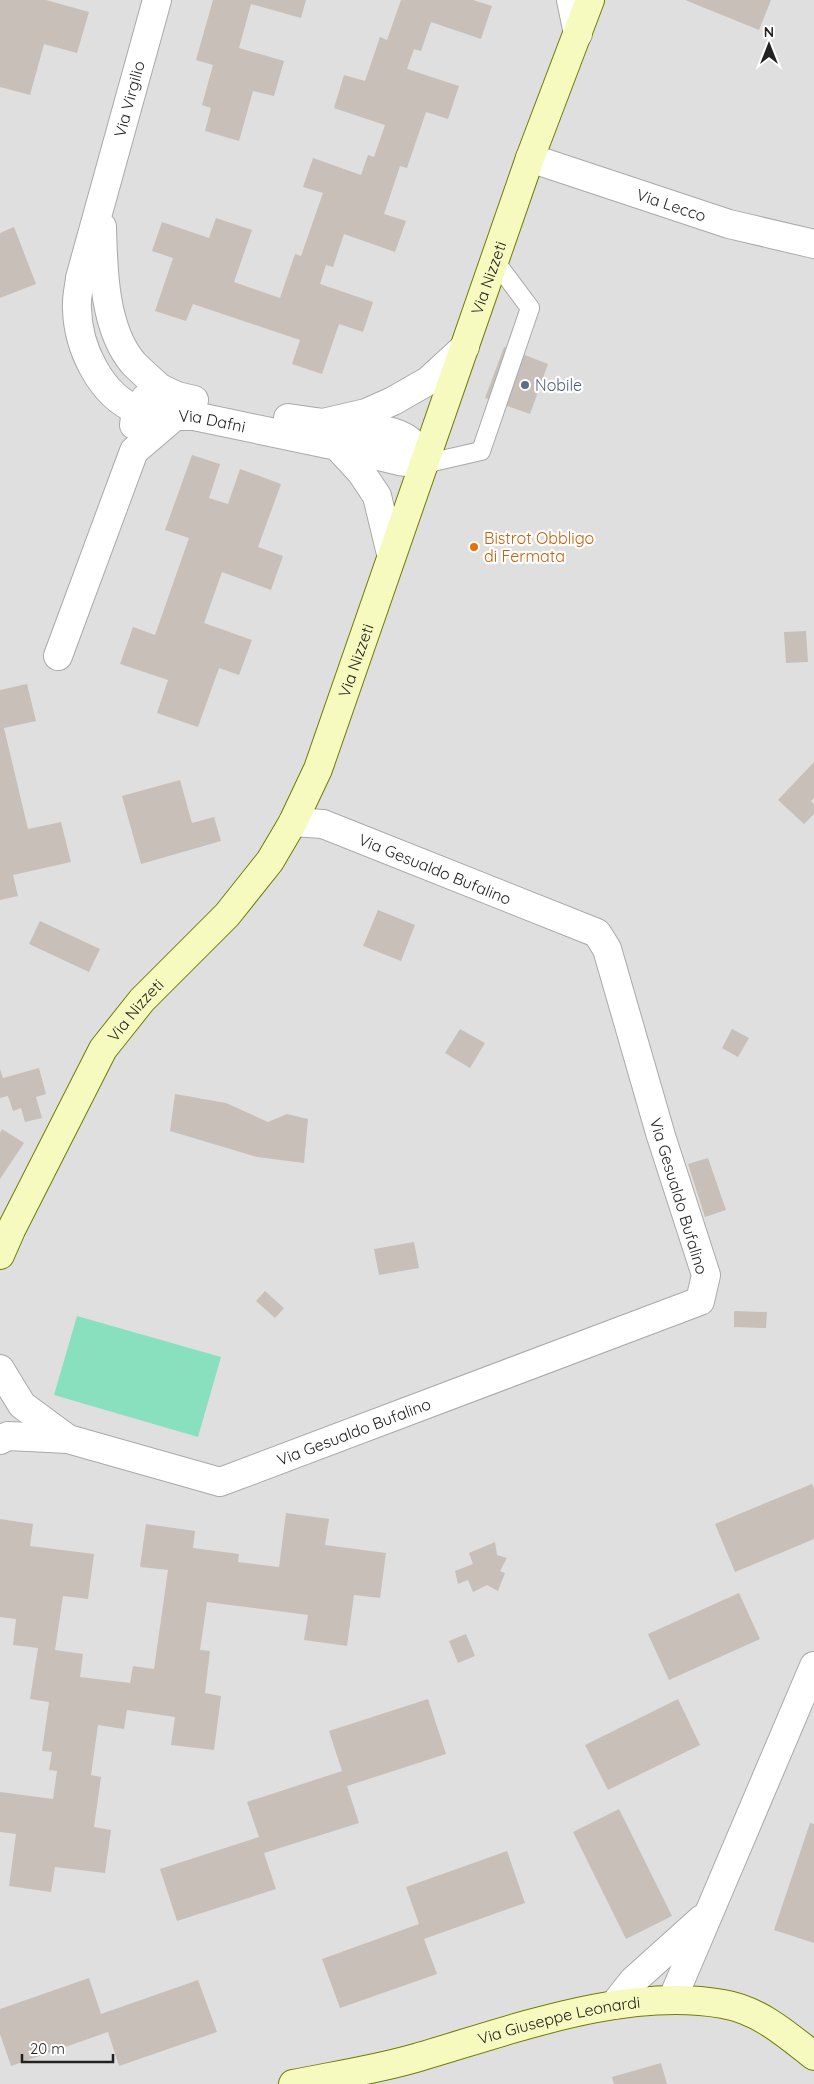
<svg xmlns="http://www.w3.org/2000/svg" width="814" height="2084" font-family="Quicksand,sans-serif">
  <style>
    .residential { fill: #e0dfdf }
    .pitch { fill: #88e0be }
    .building { fill: #c7bfb8 }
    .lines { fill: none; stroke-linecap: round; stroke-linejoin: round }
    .lane-casing { stroke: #a9a9a9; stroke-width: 20 }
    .street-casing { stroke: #a9a9a9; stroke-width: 30 }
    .secondary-casing { stroke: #707d05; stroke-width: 30 }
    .lane { stroke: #fff; stroke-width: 18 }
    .street { stroke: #fff; stroke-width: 28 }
    .secondary { stroke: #f7fabf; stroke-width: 28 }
    .service-dot { fill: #5c6f8a; stroke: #fff; stroke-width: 2 }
    .food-dot { fill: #e8710a; stroke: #fff; stroke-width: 2 }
    .labels { text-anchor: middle; stroke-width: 4.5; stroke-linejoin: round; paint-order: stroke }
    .street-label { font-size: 16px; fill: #222; stroke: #fff }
    .service-label { font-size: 16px; fill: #4e5e75; stroke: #fff; text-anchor: start }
    .food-label { font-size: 16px; fill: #c56008; stroke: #fff; text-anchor: start }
  </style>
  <rect width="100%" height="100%" fill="#f2efe9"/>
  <!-- residential -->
  <path class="residential" d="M0,0h814v2084h-814z"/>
  <!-- pitch -->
  <path class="pitch" d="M77,1316l144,41 -23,80 -144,-42z"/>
  <!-- building -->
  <path class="building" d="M0,0h46l43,12 -12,41 -33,-9 -14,51 -30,-8z
    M213,0h93l-5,18 -50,-14 -12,44 45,13 -10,35 -21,-5 -14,50 -34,-10 6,-23 -9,-3 11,-40 -17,-5z
    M401,0h72l19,6 -11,33 -50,-17 -10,29 -7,-2 -7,20 52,17 -11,33 -22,-7 -19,56 -7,-2 -16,48 22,7 -11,31 -51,-18 -11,33 -7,-2 -6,19 53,18 -10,30 -24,-8 -17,50 -30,-10 8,-24 -107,-36 -7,17 -31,-10 18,-53 -21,-7 10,-29 47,16 7,-20 36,12 -18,52 46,16 15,-44 6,2 22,-63 -20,-6 10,-29 48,17 7,-20 6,2 11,-32 -51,-17 10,-33 21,6 15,-44 7,3z
    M685,0h86l-12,30z
    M14,227l22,57 -36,14v-65z
    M504,347l44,17 -18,50 -45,-16z
    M192,455l28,9 -11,34 19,6 12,-35 41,15 -23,63 25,9 -12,34 -49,-18 -18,51 48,17 -13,35 -20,-7 -21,59 -41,-14 11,-33 -48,-16 13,-37 22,8 34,-97 -24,-8z
    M806,631l2,31 -22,1 -2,-31z
    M27,684l9,37 -32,7 24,101 33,-7 10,40 -58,13 5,21 -18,4v-210z
    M814,762v36l-3,3 3,3v10l-10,10 -26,-24z
    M180,780l12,43 22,-6 7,24 -80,23 -19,-68z
    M378,910l37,15 -14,36 -38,-15z
    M40,921l60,28 -11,23 -60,-28z
    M460,1029l25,14 -15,25 -25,-15z
    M732,1029l17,9 -11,19 -16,-9z
    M39,1068l7,26 -10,3 6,21 -17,4 -4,-14 -8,3 -5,-15 -8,2v-29l3,9z
    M175,1094l51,9 42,19 19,-8 21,5 -4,44 -47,-6 -87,-26z
    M2,1129l22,14 -24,36v-46z
    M708,1158l18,52 -21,7 -17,-53z
    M414,1242l5,26 -40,7 -5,-26z
    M265,1291l19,17 -9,10 -19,-17z
    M734,1311l33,1 -1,16 -32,-1z
    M812,1484l2,5v50l-79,33 -20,-48z
    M286,1513l43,6 -4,26 61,8 -6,45 -26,-3 -7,51 -43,-6 4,-25 -101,-13 -7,48 10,1 -5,42 16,3 -7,54 -43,-5 4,-28 -48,-7 -3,19 -26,-4 -7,50 10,2 -7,50 17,3 -6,43 -50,-6 -4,25 -42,-6 7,-52 -16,-2v-40l53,7 4,-28 -8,-1 3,-18 -10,-1 7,-49 -19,-3 8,-51 -25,-3 3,-26 -16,-2v-98l33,5 -3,22 64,8 -6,45 -25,-3 -8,54 28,4 -3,23 50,6 3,-17 21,3 14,-99 -28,-3 6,-43 49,7 -2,17 46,6 -1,8 41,5z
    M495,1542l2,13 10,3 -7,13 5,2 -7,18 -11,-6 -14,7 -5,-12 -10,4 -3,-13 18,-7 -4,-11z
    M739,1593l21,46 -91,41 -21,-46z
    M466,1634l9,22 -17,7 -9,-22z
    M428,1699l18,55 -99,32 12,37 -95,30 12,36 -99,32 -17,-52 99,-32 -12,-35 95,-31 -13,-40z
    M678,1699l22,46 -92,45 -23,-45z
    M619,1809l53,107 -46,23 -53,-107z
    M810,1823l4,1v119l-40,-13z
    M507,1851l18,52 -101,36 13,35 -97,34 -18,-49 97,-35 -13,-37z
    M89,1978l12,36 97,-34 19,52 -98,34 -11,-34 -97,34 -11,-32v-25z
    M661,2063l6,21h-53l-2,-7z"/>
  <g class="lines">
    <!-- lane casing -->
    <g class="lane-casing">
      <path id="lane" d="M424,464l57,-13 49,-143 -35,-47"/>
    </g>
    <!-- street casing -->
    <g class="street-casing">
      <g id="street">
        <path d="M157,0l-77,278c-1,10 -4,21 -3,31 1,38 23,86 60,101 13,4 25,5 38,6l3,-10 -1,-10"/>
        <path d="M571,0l7,34"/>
        <path id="s1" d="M530,158l199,66 85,20"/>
        <path d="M102,227c1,42 2,103 32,137 8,8 17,16 26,24"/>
        <path d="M288,418l35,5 43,-10 27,-12 35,-20 37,-34"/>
        <path d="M134,425c1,-17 11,-30 26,-37l17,8 17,4"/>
        <path d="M341,425c20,2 53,3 69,16 7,6 10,14 14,23"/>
        <path d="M337,446l62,15 25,3"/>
        <path id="s2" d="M58,656l76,-205 41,-35h19l143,30 24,26 16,24 14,58"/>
        <path d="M0,1369l22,36 46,34"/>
        <path id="s3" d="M0,1440l8,-4 60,3 152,43 480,-181 6,-26 -45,-139 -54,-187 -10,-16 -274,-109 -30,-2"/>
        <path d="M672,2000l142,-334"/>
        <path d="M614,2005l19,-24 69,-62"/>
      </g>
    </g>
    <!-- secondary casing -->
    <g class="secondary-casing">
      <g id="secondary">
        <path id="s4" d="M0,1255l11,-25 92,-181 39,-49 85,-85 43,-54 23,-39 25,-53 212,-611 60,-158"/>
        <path id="s5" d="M293,2084c40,-8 80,-14 119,-25 95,-27 212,-73 311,-55 36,6 63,30 91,52"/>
      </g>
    </g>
    <!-- lane -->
    <use href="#lane" class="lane"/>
    <!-- street -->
    <use href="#street" class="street"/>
    <!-- secondary -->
    <use href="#secondary" class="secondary"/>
  </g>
  <!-- markers -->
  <circle class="service-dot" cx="525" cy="385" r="5"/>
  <circle class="food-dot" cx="474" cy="547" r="5"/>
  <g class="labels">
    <!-- street labels -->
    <g class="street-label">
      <text transform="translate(129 99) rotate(-75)" y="6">Via Virgilio</text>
      <text dy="6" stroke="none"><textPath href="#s1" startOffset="149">Via Lecco</textPath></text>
      <text dy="6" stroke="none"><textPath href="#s4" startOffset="1106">Via Nizzeti</textPath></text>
      <text dy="6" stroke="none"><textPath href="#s2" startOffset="310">Via Dafni</textPath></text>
      <text dy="6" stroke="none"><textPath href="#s4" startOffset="701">Via Nizzeti</textPath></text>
      <text transform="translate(435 869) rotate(22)" y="6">Via Gesualdo Bufalino</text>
      <text dy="6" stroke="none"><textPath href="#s4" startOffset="281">Via Nizzeti</textPath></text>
      <text transform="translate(679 1196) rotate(73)" y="6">Via Gesualdo Bufalino</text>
      <text dy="6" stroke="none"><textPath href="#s3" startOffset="370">Via Gesualdo Bufalino</textPath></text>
      <text dy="6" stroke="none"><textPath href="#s5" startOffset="274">Via Giuseppe Leonardi</textPath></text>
    </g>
    <!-- service labels -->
    <g class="service-label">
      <text x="535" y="391">Nobile</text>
    </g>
    <!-- food labels -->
    <g class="food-label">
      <text x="484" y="544">Bistrot Obbligo<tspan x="484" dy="18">di Fermata</tspan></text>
    </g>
  </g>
  <!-- north arrow -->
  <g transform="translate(769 45)" stroke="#ffffff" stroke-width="4" paint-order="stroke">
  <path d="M0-4L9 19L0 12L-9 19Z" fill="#222222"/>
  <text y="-8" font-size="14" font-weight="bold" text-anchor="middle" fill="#222222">N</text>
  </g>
  <!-- scale -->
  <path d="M22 2054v8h91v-8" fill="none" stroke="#222222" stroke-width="2.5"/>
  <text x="30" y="2054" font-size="15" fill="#222222" stroke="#ffffff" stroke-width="4" paint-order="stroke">20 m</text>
</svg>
